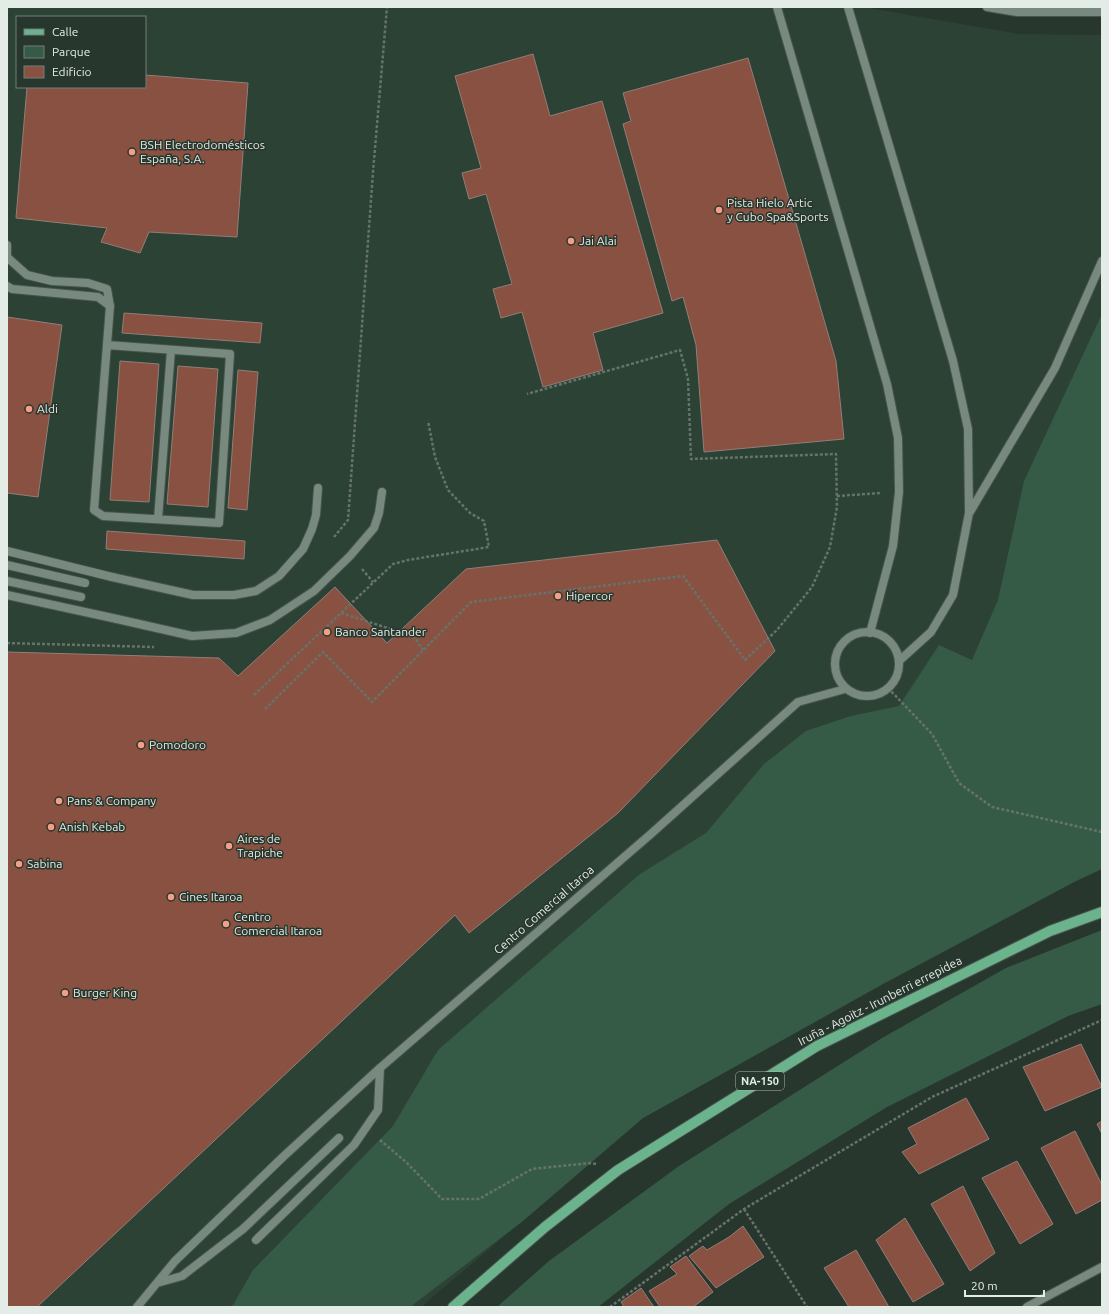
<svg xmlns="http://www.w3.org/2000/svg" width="1109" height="1314" font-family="Ubuntu,sans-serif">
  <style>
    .built { fill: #2c4235; fill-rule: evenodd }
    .green { fill: #355b46 }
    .building { fill: #895141; stroke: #917e79 }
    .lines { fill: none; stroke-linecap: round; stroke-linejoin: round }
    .service-casing { stroke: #47544c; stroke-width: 10 }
    .minor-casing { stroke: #47544c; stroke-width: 10 }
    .tertiary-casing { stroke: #47544c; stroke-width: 10 }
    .primary-casing { stroke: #47544c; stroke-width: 12 }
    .path { stroke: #66736b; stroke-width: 2.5; stroke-dasharray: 3 2; stroke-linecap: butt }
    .service { stroke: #788a7f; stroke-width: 8 }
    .minor { stroke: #788a7f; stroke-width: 8 }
    .tertiary { stroke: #788a7f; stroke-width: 8 }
    .primary { stroke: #6bb38d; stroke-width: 10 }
    .poi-dot { fill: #f49e87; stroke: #28372e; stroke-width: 1.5 }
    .labels { text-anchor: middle; stroke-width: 3; stroke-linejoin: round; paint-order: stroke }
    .shield { fill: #28372e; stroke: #abb6af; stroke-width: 1 }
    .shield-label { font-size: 11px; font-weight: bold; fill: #e3ece6 }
    .poi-label { font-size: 12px; fill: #e3ece6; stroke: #28372e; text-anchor: start }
    .street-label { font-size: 12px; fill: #e3ece6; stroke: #28372e }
  </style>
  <rect width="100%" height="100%" fill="#28372e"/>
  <!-- built -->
  <path class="built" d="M7,7h856l156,27 83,1v834l-28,13 -191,102 -240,134 -222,189h-414zM17,17h128v70h-128z"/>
  <!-- green -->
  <path class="green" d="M1102,314v555l-28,13 -191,102 -240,134 -120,103 -113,86h-183l6,-2 20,-35 140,-144 45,-76 202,-176 66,-41 58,-69 42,-33 45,-15 48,-10 40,-61 33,15 26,-60 26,-119z
    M1102,930v74l-34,12 -181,91 -158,97 -131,103h-101l52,-46 130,-95 203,-128 124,-70z"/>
  <!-- building -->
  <path class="building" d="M533,54l17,62 52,-15 61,212 -70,20 10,37 -60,17 -21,-75 -21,6 -8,-29 19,-5 -26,-90 -17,5 -7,-26 19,-5 -26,-92z
    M748,58l88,303 8,78 -140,13 -8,-107 -13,-48 -11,4 -49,-177 8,-3 -8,-28z
    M145,75l103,8 -11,154 -88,-5 -9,21 -39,-11 6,-14 -91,-10 11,-131h118z
    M124,313l138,10 -2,20 -138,-10z
    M7,317l55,8 -24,172 -31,-4z
    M120,361l39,3 -10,138 -39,-2z
    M178,366l40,3 -10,138 -41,-3z
    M238,370l20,2 -11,138 -19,-2z
    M107,531l138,10 -1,18 -138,-10z
    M717,540l58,111 -157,162 -149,120 -14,-18 -418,392h-30v-655l212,6 19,18 97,-89 52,56 79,-74z
    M1081,1044l21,43 -57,24 -22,-44z
    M966,1098l23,41 -70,35 -17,-22 15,-8 -9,-16z
    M1102,1121v13l-5,-10z
    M1075,1131l27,54v15l-26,14 -35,-66z
    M1017,1161l36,63 -33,20 -38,-66z
    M963,1186l32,67 -25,18 -39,-67z
    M905,1218l39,66 -31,18 -37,-62z
    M743,1226l21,31 -48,31 -27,-32 14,-10 4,4 22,-13z
    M856,1250l33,57h-40l-25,-39z
    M686,1256l27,36 -20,15h-33l-11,-16 28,-17 -7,-7z
    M641,1288l13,19h-30l-3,-5z"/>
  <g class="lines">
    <!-- service casing -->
    <g class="service-casing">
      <path id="service" d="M777,7l110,377 11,54 1,54 -6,54 -23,87
        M848,7l105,354 15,68 1,84 -16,82 -22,37 -32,29
        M7,245v15
        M8,258l19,17 25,6 36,2 19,6 3,17 -16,204 9,6 116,7 11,-169 -123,-9
        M7,286l5,3 86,8 12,9
        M970,512l85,-144 47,-107
        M158,519l13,-169
        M7,565l78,18
        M112,577l81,18h41l22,-4 23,-15 24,-27 9,-20 4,-14 2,-27
        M7,581l74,16
        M117,619l75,17 44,-3 34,-13 44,-29 36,-35 24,-28 5,-15 3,-21
        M835 664a32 32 0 1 1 64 0a32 32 0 1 1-64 0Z
        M256,1240l98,-95 24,-35 2,-42
        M157,1283l25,-7 61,-47 96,-91
        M137,1307l38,-46 109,-105 96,-88 272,-235 146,-131 47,-13"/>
    </g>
    <!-- minor casing -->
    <g class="minor-casing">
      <path id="minor" d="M7,551l105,26
        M7,595l110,24
        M1027,1307l75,-40"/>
    </g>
    <!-- tertiary casing -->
    <g class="tertiary-casing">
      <path id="tertiary" d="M987,7l30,5h85"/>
    </g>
    <!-- primary casing -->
    <g class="primary-casing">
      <path id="primary" d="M453,1307l92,-80 73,-57 199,-124 233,-115 52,-19"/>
    </g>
    <!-- path -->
    <path class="path" d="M837,496l44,-3
      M334,537l14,-17 25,-348 14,-165
      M362,569l11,13
      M341,613l62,20 12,5 8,12
      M7,643l147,4
      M888,688l44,46 27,49 33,24 110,25
      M254,695l139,-131 15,-4 81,-13 -5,-26 -14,-8 -22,-23 -13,-33 -7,-36
      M265,709l58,-57 49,50 99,-100 212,-26 62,84 32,-30 35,-43 18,-40 7,-40 -1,-53 -145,5 -3,-80 -8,-29 -153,44
      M380,1140l26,22 36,37h37l53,-30 58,-6 6,1
      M744,1209l63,98
      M610,1307l134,-98 188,-112 170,-77"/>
    <!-- service -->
    <use href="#service" class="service"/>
    <!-- minor -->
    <use href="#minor" class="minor"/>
    <!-- tertiary -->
    <use href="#tertiary" class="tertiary"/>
    <!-- primary -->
    <use href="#primary" class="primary"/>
  </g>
  <!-- markers -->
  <g class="poi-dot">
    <circle cx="132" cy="152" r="4"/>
    <circle cx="719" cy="210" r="4"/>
    <circle cx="571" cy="241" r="4"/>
    <circle cx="29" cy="409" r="4"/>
    <circle cx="558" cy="596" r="4"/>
    <circle cx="327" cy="632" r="4"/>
    <circle cx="141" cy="745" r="4"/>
    <circle cx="59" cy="801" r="4"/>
    <circle cx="51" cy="827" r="4"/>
    <circle cx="229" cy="846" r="4"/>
    <circle cx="19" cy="864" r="4"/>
    <circle cx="171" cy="897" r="4"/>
    <circle cx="226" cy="924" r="4"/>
    <circle cx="65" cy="993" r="4"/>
  </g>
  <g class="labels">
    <!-- shield labels -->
    <rect class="shield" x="736" y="1072" width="48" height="18" rx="3"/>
    <g class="shield-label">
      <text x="760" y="1085">NA-150</text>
    </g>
    <!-- poi labels -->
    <g class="poi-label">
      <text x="140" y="149">BSH Electrodomésticos<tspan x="140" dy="14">España, S.A.</tspan></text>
      <text x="727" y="207">Pista Hielo Artic<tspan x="727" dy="14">y Cubo Spa&amp;Sports</tspan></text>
      <text x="579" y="245">Jai Alai</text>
      <text x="37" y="413">Aldi</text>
      <text x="566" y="600">Hipercor</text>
      <text x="335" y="636">Banco Santander</text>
      <text x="149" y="749">Pomodoro</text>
      <text x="67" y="805">Pans &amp; Company</text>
      <text x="59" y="831">Anish Kebab</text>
      <text x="237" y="843">Aires de<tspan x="237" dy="14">Trapiche</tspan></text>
      <text x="27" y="868">Sabina</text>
      <text x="179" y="901">Cines Itaroa</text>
      <text x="234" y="921">Centro<tspan x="234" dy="14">Comercial Itaroa</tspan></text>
      <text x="73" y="997">Burger King</text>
    </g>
    <!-- street labels -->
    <g class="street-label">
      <text transform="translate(544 910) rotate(-41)" y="4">Centro Comercial Itaroa</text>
      <text transform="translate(880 1001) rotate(-27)" y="4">Iruña - Agoitz - Irunberri errepidea</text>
    </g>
  </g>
  <!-- border -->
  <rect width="1109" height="1314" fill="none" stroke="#e3ece6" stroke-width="16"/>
  <!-- legend -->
  <rect x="16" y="16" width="130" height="72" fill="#28372e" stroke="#737f78"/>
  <rect x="24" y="29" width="20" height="6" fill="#6bb38d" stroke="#737f78"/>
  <text x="52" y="36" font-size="12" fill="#e3ece6">Calle</text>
  <rect x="24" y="46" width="20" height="12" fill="#355b46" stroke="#737f78"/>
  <text x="52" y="56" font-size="12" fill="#e3ece6">Parque</text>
  <rect x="24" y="66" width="20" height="12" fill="#895141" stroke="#737f78"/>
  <text x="52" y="76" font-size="12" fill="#e3ece6">Edificio</text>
  <!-- scale -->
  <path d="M965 1290v6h79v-6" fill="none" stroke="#e3ece6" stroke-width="2"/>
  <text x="971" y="1290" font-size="12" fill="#e3ece6" stroke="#28372e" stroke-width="3" paint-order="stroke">20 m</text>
</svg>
